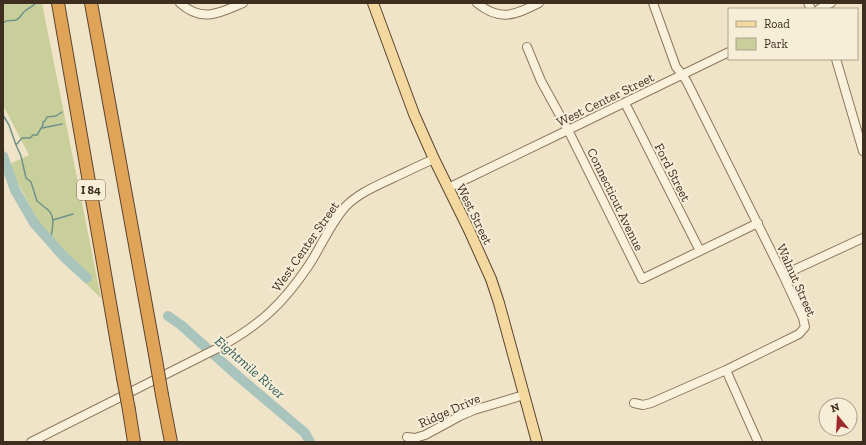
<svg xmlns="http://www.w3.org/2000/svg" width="866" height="445" font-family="'Zilla Slab',serif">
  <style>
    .green { fill: #c9cf9b }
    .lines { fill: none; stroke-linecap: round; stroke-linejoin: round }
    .stream { stroke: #6f938a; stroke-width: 1.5 }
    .river { stroke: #a9c4bc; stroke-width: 10 }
    .minor-casing { stroke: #8d765c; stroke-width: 10 }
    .major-casing { stroke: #5b4430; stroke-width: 12 }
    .highway-casing { stroke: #5b4430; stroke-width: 14 }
    .minor { stroke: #faf1dc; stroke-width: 8 }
    .major { stroke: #f3d9a0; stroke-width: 10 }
    .highway { stroke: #e0a458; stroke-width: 12 }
    .highway-bridge-casing { stroke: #5b4430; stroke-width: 14; stroke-linecap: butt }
    .highway-bridge { stroke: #e0a458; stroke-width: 12 }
    .labels { text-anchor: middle; stroke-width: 4; stroke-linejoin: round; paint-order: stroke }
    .shield { fill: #f7eed8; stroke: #756857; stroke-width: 1 }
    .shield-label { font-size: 12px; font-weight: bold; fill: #3d2e20 }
    .street-label { font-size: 13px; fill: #3d2e20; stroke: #f7eed8 }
    .water-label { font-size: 14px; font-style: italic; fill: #2f5d5a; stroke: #f7eed8 }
  </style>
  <rect width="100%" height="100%" fill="#f0e4c8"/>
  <!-- green -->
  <path class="green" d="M3,3h39l59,295 -35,-33 -18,-26 -40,-74 21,-10 -26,-50z"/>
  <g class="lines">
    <!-- stream -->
    <path class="stream" d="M3,23c6,-5 7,-1 13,-3 4,-1 5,-6 9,-9 4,-3 8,-5 11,-8
      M3,115l6,10 7,20 5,11 5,22 5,4 6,19 10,8 3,3 2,4 1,6 -1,10 -3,9
      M42,128l20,-4
      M16,145l6,-7h8l3,-3h4l6,-10v-3l2,-1 2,-4 9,-1 6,-4
      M53,220l20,-6"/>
    <!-- river -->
    <path class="river" d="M3,156l12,34 19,33 30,34 23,21
      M168,316l13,9 58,52 66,56 5,9"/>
    <!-- minor casing -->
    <g class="minor-casing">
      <path id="minor" d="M180,3c22,20 40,10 63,0
        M477,3c23,19 38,12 62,0
        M808,3l3,6
        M819,9l12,-6
        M527,47l14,34 27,49 74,149 116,-56
        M836,59l27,92
        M625,103l75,148
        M448,188l120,-58 161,-78
        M783,275l80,-37
        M726,370l32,72
        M634,403l9,2 8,-2 75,-33 73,-36 6,-7 -2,-9 -20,-43 -96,-193 -5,-8 -6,-7 -23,-64
        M407,437l8,1 10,-3 35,-19 14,-6 50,-15
        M31,442l187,-94c41,-22 65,-44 91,-83 12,-18 22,-43 37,-59 13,-13 30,-20 47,-28 13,-6 27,-13 41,-19"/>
    </g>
    <!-- major casing -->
    <g class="major-casing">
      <path id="major" d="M373,3l41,111 20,45 35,71 22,49 8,24 38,139"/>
    </g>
    <!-- highway casing -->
    <g class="highway-casing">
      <path id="highway" d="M58,3l65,375
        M91,3l65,357
        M162,395l9,47
        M129,410l5,32"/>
    </g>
    <!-- minor -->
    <use href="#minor" class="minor"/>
    <!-- major -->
    <use href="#major" class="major"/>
    <!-- highway -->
    <use href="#highway" class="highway"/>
    <!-- highway-bridge casing -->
    <g class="highway-bridge-casing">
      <path id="highway-bridge" d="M156,360l6,35
        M123,378l6,32"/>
    </g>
    <!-- highway-bridge -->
    <use href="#highway-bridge" class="highway-bridge"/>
  </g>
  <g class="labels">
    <!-- shield labels -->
    <rect class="shield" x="77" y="180" width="28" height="20" rx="3"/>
    <g class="shield-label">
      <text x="91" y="194">I 84</text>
    </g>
    <!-- street labels -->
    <g class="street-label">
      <text transform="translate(605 99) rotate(-26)" y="5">West Center Street</text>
      <text transform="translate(673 172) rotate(63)" y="5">Ford Street</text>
      <text transform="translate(616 199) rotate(64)" y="5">Connecticut Avenue</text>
      <text transform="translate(475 214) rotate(64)" y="5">West Street</text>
      <text transform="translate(305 246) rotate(-55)" y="5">West Center Street</text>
      <text transform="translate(797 280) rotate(66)" y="5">Walnut Street</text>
      <text transform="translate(449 410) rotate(-24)" y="5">Ridge Drive</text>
    </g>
    <!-- water labels -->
    <g class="water-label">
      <text transform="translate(250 367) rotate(41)" y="5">Eightmile River</text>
    </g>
  </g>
  <!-- border -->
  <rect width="866" height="445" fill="none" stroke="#3d2e20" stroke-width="8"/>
  <!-- legend -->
  <rect x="728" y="8" width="130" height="52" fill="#f7eed8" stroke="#ada18e"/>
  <rect x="736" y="21" width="20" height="6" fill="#f3d9a0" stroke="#ada18e"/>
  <text x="764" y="28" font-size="12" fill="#3d2e20">Road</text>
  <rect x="736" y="38" width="20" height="12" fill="#c9cf9b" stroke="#ada18e"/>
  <text x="764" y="48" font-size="12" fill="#3d2e20">Park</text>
  <!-- north arrow -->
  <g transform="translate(838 417) rotate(342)"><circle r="19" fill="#f7eed8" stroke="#ada18e"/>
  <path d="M0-3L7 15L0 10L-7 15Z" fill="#9e2a2b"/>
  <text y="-6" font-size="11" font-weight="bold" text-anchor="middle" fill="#3d2e20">N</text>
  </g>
</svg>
